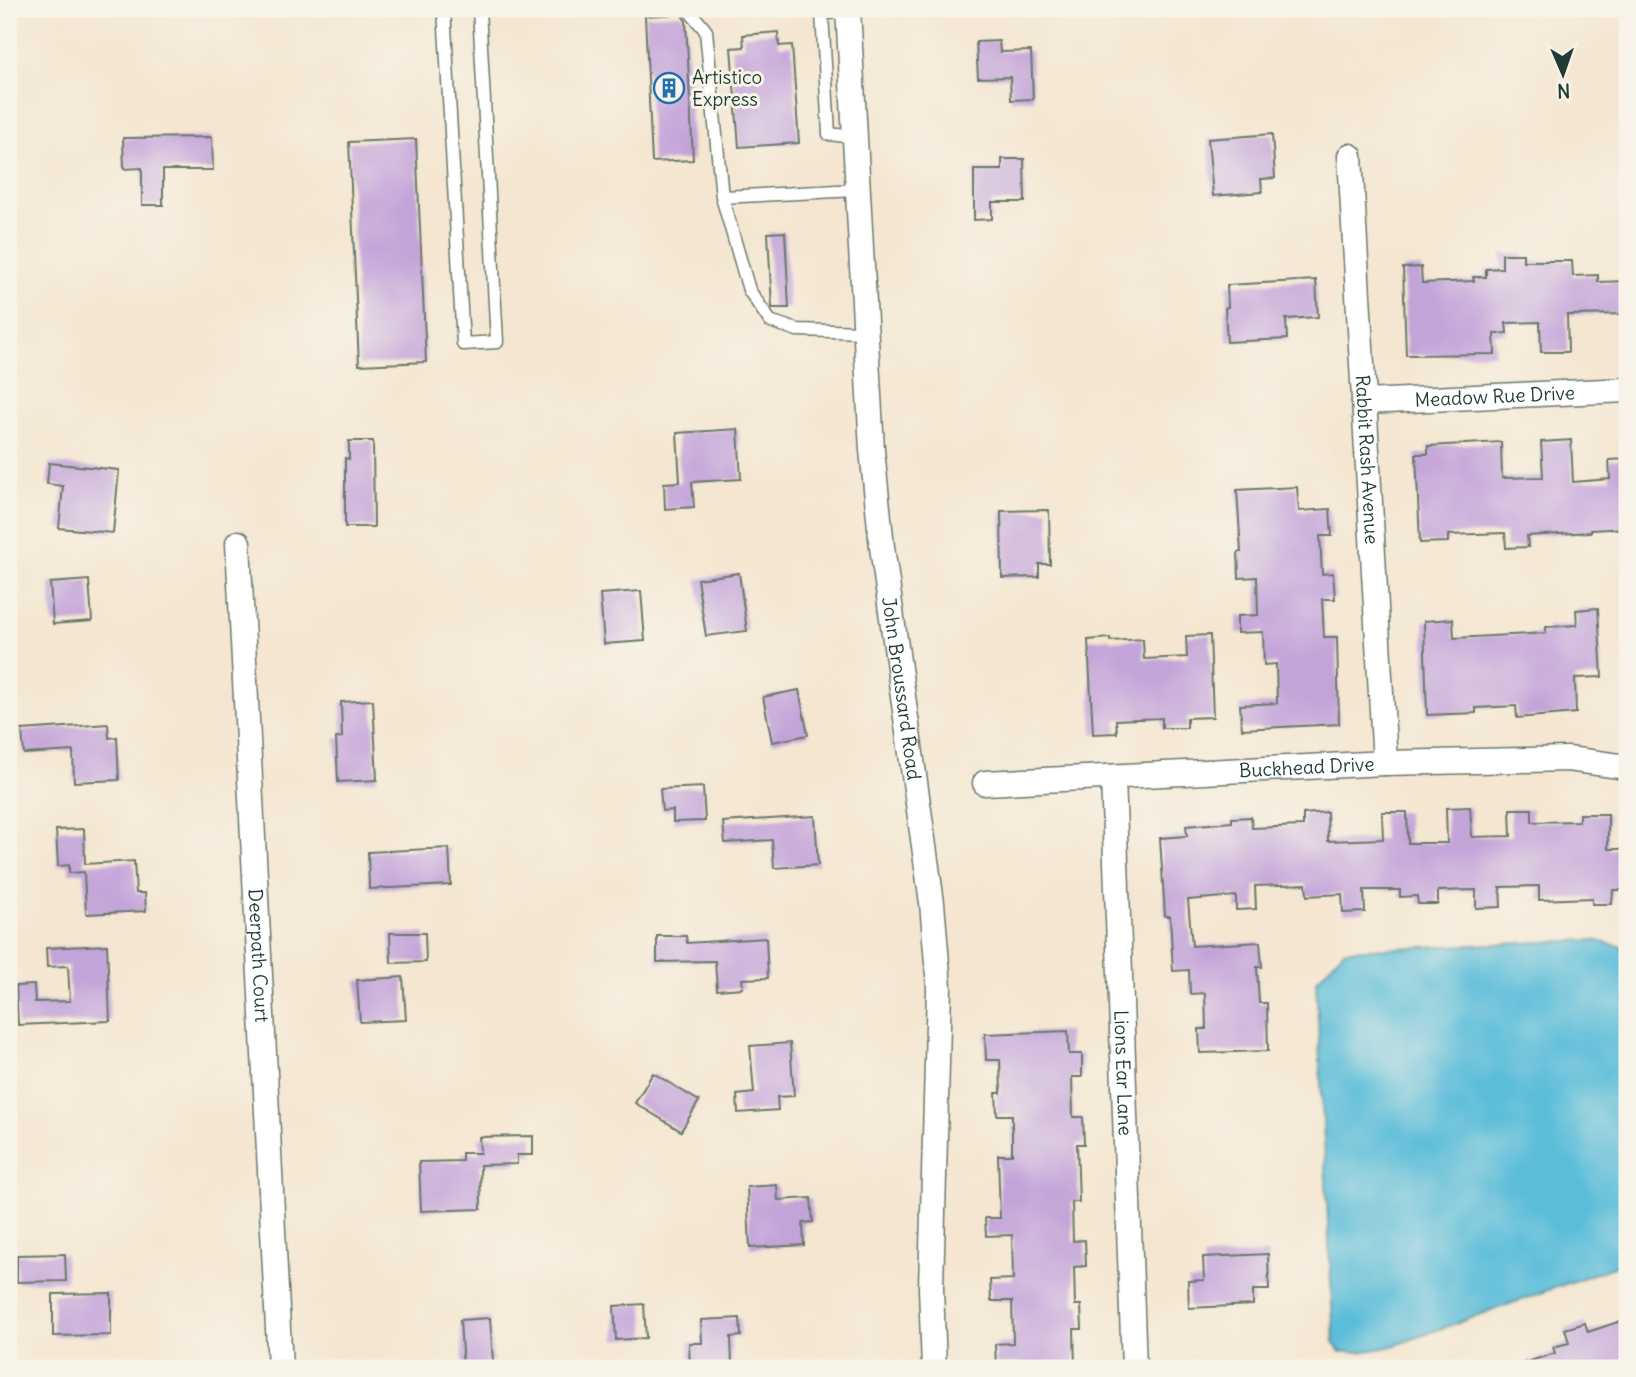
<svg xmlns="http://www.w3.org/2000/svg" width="1636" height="1377" font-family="Delius,sans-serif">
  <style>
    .water { fill: #5bbdd9; stroke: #3d7d86; stroke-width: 2 }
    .building { fill: #c3a4d9 }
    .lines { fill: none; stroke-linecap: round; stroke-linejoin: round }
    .lane-casing { stroke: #6a786b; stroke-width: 15 }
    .street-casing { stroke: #6a786b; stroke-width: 27 }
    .lane { stroke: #fff; stroke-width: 12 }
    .street { stroke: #fff; stroke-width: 24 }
    .labels { text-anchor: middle; stroke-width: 6; stroke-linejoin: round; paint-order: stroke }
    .poi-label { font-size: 19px; fill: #1f3d34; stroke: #f7f3e8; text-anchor: start }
    .street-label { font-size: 19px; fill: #1f3d34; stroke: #f7f3e8 }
  </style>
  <rect width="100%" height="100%" fill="#f7f3e8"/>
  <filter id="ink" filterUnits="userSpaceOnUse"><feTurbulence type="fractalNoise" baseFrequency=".0143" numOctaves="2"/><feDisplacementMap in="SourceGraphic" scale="14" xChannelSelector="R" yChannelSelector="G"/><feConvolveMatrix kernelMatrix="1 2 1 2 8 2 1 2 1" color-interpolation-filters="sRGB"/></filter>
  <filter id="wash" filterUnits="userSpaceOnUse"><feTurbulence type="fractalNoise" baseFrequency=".00686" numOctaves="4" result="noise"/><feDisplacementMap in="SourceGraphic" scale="28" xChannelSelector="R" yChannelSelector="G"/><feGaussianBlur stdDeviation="1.57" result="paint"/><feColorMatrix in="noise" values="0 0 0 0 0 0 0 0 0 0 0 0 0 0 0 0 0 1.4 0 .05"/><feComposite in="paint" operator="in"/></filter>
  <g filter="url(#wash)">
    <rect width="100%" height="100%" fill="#f4e6d0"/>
    <!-- water -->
    <path class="water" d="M1594,940l33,8v314l-237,85 -30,5h-20l-6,-10 -18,-361 28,-31z"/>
    <g id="blocks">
      <!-- building -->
      <path class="building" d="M681,14l5,7 7,139 -41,2 -7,-146z
        M778,32l1,14 13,-1 7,98 -60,4 -8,-99 13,-1 -1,-12z
        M999,41l1,11 31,-1 2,48 -22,1 -1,-23 -32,1 -2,-36z
        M1272,134l3,44 -14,1 1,13 -49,4 -5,-57z
        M212,137l1,33h-50v35h-21v-37l-18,1 -1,-31z
        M416,139l10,223 -67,3 -10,-223z
        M1002,159h22l1,43h-33v17l-18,1v-50h28z
        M785,232l4,76h-17l-4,-75z
        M1502,254h21v7h49l1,15 25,-1v7l29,-1v33l-60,1 1,37h-27l-1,-30 -34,1 1,10 -13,1 1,20 -89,1 -3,-87 18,-1 1,16 52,-2 -1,-4h13v-8l16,-1z
        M1316,280l2,37 -32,2 1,20 -60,3 -2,-34 3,-1 -1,-22z
        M738,429l3,50 -49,3 2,25 -29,2 -1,-26 16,-1 -3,-49z
        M1571,440l2,42 37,-3 -1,-19 18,-1v69l-36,2v2l-64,4 1,11 -22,1 -1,-15 -57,2v7l-28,1 -4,-89h12v-8l73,-4 1,36 41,-1 -2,-35z
        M349,441h24l1,86h-29v-69l4,1z
        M49,463l70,7 -6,63 -54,-5 4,-42 -16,-2z
        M1297,487l2,24 31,-2 2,27h-12l2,38 11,-1 2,26h-13l2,38h13l2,87 -97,5 -2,-24 37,-2 -1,-39 -12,1 -1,-33 -26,1v-17l21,-1 -1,-38 -18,1 -1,-26h3l-4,-62z
        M1049,510l1,54h-11v13l-37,1 -1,-67z
        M739,573l8,58 -41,5 -9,-57z
        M89,580l3,41 -39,3 -3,-41z
        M641,591l4,50 -41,3 -4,-50z
        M1598,608l4,69 -27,1 1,35 -59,5 -1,-12 -40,2v5l-49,2 -3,-94 29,-2 1,19 92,-5v-6l31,-2 -1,-15z
        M1210,635l3,82 -26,1v10h-25v-10l-46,2 1,13 -24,1 -5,-94 22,-2v3l33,-2 1,20 43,-2 -1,-21z
        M799,690l9,45 -36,7 -9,-45z
        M373,700l4,80 -39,2 -2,-44 6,-1 -1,-35z
        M108,724l1,14 8,-1 2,43 -45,2 -1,-31 -49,3 -2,-24z
        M703,787l2,34 -32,1v-12l-11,1 -2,-22z
        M1470,807l2,30 39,-1 -1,-27h22v13l47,-1v-7h29v35h19v41h-14l-1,14h-20v-6l-53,2v-14l-39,1 1,20 -25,1v-18l-38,1v13h-20l-1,-8 -17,1v-7h-36l1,22 -22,1 -1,-19 -35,2 -1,-12 -51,2 1,23 -20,1v-14l-48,4 4,46 68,-4 2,25h-5l2,36h8l1,48 -68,2 -1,-24h7l-1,-36 -15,1 -1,-24 -16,1 -3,-55h-5l-5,-78 27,-2 -1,-10 46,-4v-4l19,-1 1,11 51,-2v-12l24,-2 1,29 55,-2 -1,-27h25l1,31h39l-1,-35z
        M815,816l3,49 -44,3 -2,-28 -47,3 -2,-21z
        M84,829l1,35 49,-3 2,32h9l1,18 -60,3 -2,-42 -15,1v-8l-11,1 -2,-36z
        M449,848l2,37 -82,4 -1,-37z
        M390,933h35l1,29 -35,1z
        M657,936h29l1,7 79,-5 2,40 -26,1 1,9 -26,2 -2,-29 -58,1z
        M107,945l3,76 -92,4 -2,-39 18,-1 1,17 35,-1 -2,-35 -21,1 -1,-19z
        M403,977l3,43 -46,2 -3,-42z
        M1068,1031l1,23h13v23h-10l1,40h10l1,27h-7l2,58h-7l1,39 12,-1 1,26 -12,1 1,38h6l1,24h-8l1,39h-52v-5l-27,1 -1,-20 18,-1 -1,-42h-21l-1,-21 23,-1 -1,-44 -26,1 -1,-18h15l-2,-63h14v-40h-15l-1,-22h5l-1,-33h-14l-1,-26z
        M790,1043l4,53 -17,1 1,13 -40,3 -1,-18 17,-2 -4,-47z
        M653,1073l46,28 -18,30 -46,-28z
        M533,1136v19h-16v9l-37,1 1,44 -60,2 -2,-49 43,-1v-8h18l-1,-16z
        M777,1185l1,15 33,-2 2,24 -10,1 1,22 -54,3 -3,-61z
        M65,1254l1,27 -49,1v-27z
        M1268,1254l1,36h-16v15l-64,3 -1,-27 16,-1 -1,-23z
        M111,1293v42l-58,1v-42z
        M644,1304l2,34 -30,2 -2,-34z
        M490,1318l3,43 -8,1v6h-22l-3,-48z
        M740,1318l1,18 -10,1 1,28 -42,3 -1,-25h13l-1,-23z
        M1627,1319v49h-109v-3l37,-12 -2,-6 16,-4 -4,-14 20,-6 3,9z"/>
    </g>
  </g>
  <g filter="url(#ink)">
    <use href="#blocks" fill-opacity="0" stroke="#6a786b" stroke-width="2"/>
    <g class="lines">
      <!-- lane casing -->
      <g class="lane-casing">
        <path id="lane" d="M444,9l19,335 34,-2 -18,-333
          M688,9l18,22 16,166 27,93 21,31 27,9 69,2
          M848,12l-26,1 7,121 25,3
          M722,197l135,-7"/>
      </g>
      <!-- street casing -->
      <g class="street-casing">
        <g id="street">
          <path id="s1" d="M848,9l24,441 10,97 50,356 7,84 -8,301 3,80"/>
          <path id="s2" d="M1350,156l35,607"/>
          <path id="s3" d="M1364,402l263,-12"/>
          <path id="s4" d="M238,543l42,825"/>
          <path id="s5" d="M1113,777l21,591"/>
          <path id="s6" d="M985,783l400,-20 183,-4 59,8"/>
        </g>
      </g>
      <!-- lane -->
      <use href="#lane" class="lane"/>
      <!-- street -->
      <use href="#street" class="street"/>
    </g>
  </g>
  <!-- icons -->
  <defs>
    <g id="building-ring" transform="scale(1.575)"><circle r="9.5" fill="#f7f3e8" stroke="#1f6fb2" stroke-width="1.5"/><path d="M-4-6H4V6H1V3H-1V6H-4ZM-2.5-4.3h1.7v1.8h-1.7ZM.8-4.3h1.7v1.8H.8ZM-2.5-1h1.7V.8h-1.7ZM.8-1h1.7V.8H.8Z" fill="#1f6fb2"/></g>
  </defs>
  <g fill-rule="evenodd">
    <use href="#building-ring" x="669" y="88"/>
  </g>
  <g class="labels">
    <!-- poi labels -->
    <g class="poi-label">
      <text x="692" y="84">Artistico<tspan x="692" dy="22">Express</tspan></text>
    </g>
    <!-- street labels -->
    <g class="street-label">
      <text dy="7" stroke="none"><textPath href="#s3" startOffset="131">Meadow Rue Drive</textPath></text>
      <text dy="7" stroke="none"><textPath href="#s2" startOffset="304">Rabbit Rash Avenue</textPath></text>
      <text dy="7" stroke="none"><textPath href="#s1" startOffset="682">John Broussard Road</textPath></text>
      <text dy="7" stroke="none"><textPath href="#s6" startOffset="322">Buckhead Drive</textPath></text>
      <text dy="7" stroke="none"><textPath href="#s4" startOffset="413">Deerpath Court</textPath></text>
      <text dy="7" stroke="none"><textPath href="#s5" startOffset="296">Lions Ear Lane</textPath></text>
    </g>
  </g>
  <!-- margin -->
  <rect width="1636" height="1377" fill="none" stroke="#f7f3e8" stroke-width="35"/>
  <!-- north arrow -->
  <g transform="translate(1563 74) rotate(178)" stroke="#f7f3e8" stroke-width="5" paint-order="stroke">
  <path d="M0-5L12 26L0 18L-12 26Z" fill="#1f3d34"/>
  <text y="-10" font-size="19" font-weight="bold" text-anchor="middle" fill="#1f3d34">N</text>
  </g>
</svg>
